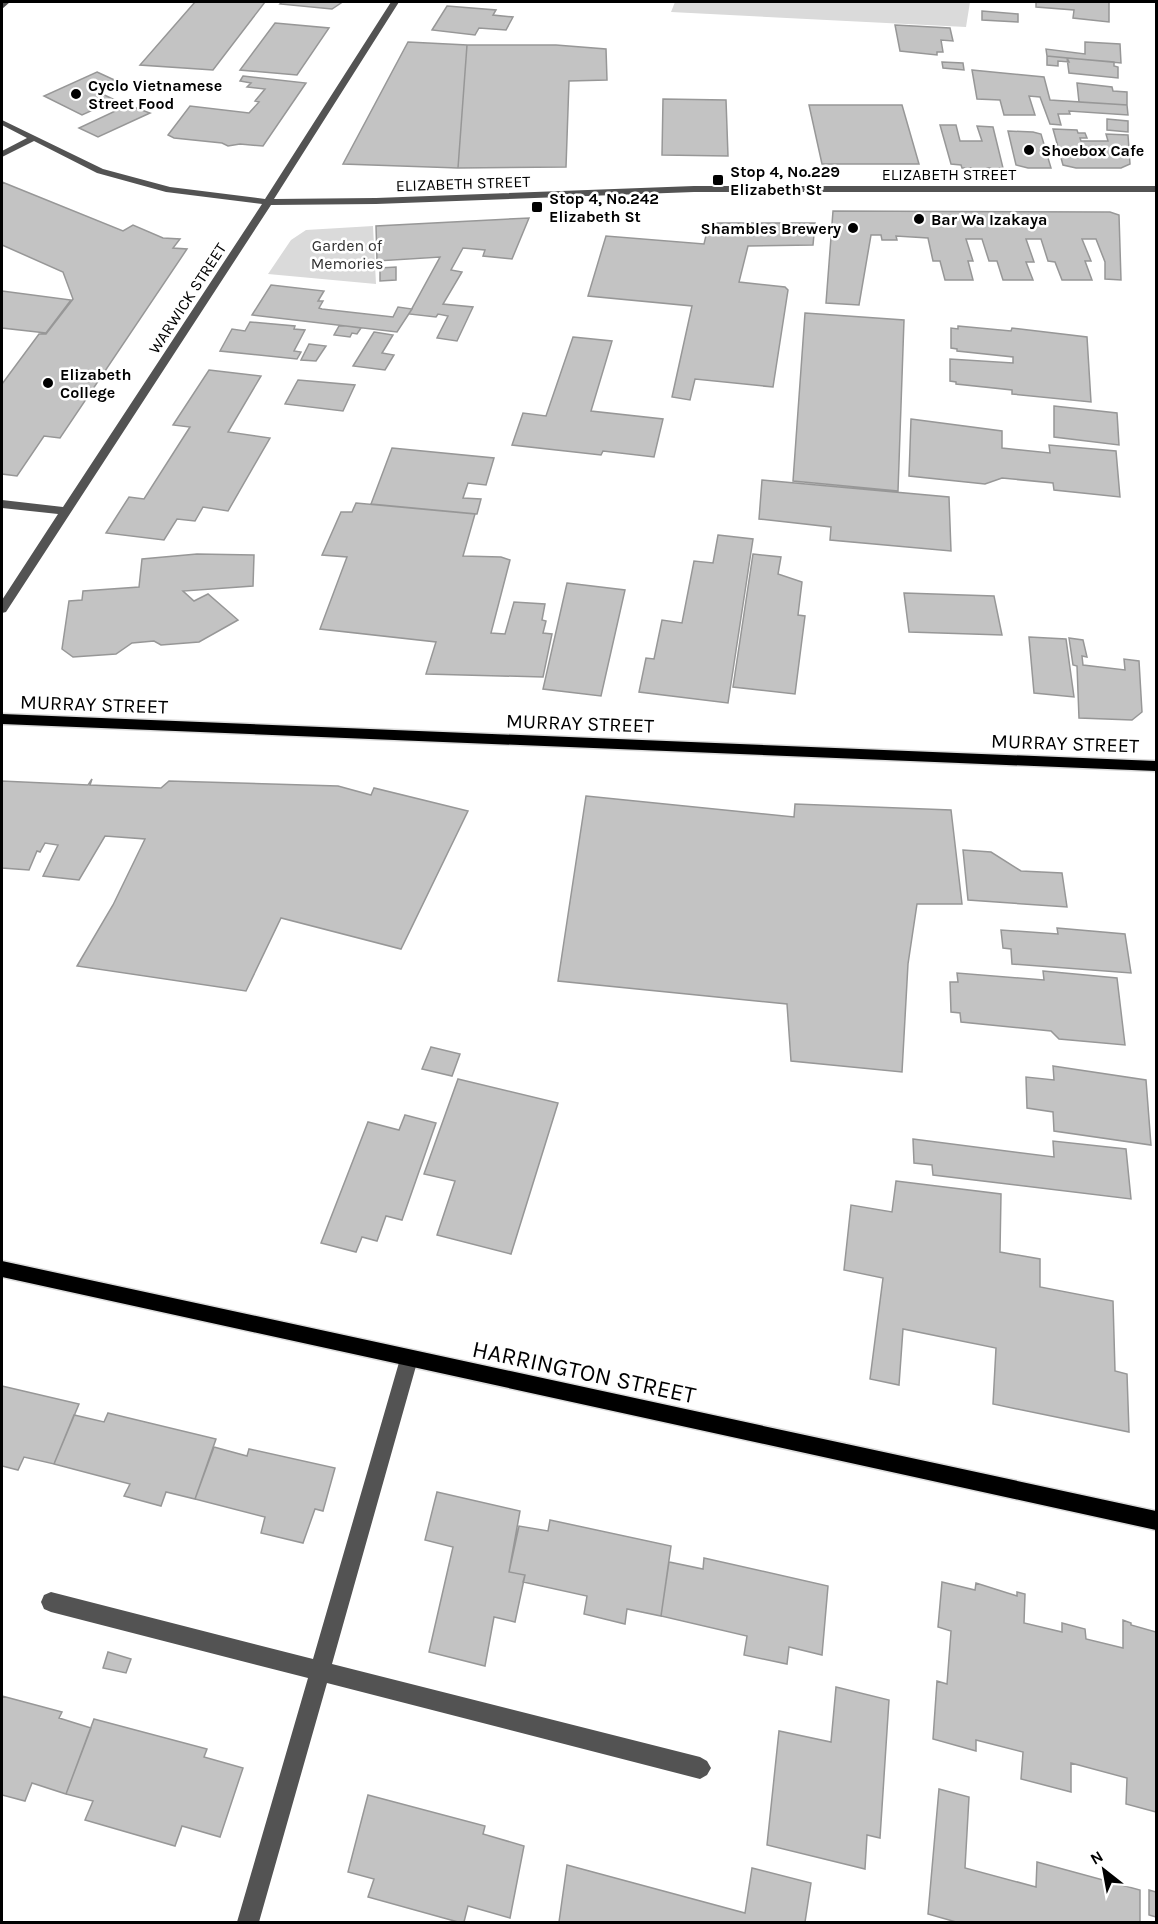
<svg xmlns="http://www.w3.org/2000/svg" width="1158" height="1924" font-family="Karla,sans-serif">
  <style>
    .green { fill: #dadada }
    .building { fill: #c3c3c3; stroke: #979797; stroke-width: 1.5 }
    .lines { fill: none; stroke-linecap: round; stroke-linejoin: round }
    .major-casing { stroke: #dbdbdb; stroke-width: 3 }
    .minor { fill: #535353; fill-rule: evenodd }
    .major { fill: #000; fill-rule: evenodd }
    .poi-dot { fill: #000; stroke: #fff; stroke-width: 2 }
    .labels { text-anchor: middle; stroke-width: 5; stroke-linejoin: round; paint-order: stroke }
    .far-poi-label { font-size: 16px; font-weight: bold; fill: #000; stroke: #fff; text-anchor: start }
    .far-street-label { font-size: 16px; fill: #000; stroke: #fff }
    .far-park-label { font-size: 16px; fill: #313131; stroke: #fff }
    .street-label { font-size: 20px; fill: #000; stroke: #fff }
    .near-street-label { font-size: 24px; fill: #000; stroke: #fff }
  </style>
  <rect width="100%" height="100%" fill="#fff"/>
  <!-- green -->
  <path class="green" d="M675,2h295l-4,25 -295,-15z
    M373,226l3,58 -108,-10 23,-34 15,-10z"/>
  <!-- building -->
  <path class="building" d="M195,2h70l-52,68 -73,-5z
    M282,2h56l3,1 -9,6 -52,-5z
    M1036,2h73v20l-36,-4 1,-8 -38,-3z
    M447,6l49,4 -3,5 20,2 -7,13 -27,-2 -4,7 -43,-5z
    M982,11l36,3v8l-36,-2z
    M275,23l54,5 -32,47 -57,-5z
    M895,25l55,3 3,13 -12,-1 2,12h-6v3l-37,-4z
    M408,42l59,3 -9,123 -115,-4z
    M1085,42l35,2 1,19 -74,-7 -1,-7 39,5z
    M467,45h89l50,4 1,31 -38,1 -3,86 -108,1z
    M1047,56l20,2 2,4 -11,-1v5l-11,-1z
    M1067,58l47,4v4l4,1v11l-49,-5z
    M942,62l21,1 1,7 -21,-2z
    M972,70l72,7 6,23 77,5 1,10 -59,-4 1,3h-12l3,11 -11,-1 -10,-27 -11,-1 6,19h-31l-4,-15 -23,-1z
    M97,72l24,11 -21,10 15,7 -33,15 -38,-19z
    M243,76l63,7 -43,63 -23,-2 -12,2 -6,-3 -48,-5 -6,-3 22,-29 59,7 10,-11 -4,-1 10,-12 -18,-2 4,-4 -11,-2z
    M1077,83l35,4 1,4 14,1v13l-48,-3z
    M663,99l63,1 2,56 -66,-1z
    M128,105l22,8 -52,24 -19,-9z
    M809,105h93l17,59h-97z
    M1107,119l21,2v11l-21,-2z
    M940,125h16l4,16h22l-5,-15 16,1 10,41h-41l-1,-3 -10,-1z
    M1053,129l24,1 1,3h7l2,5h-7l1,3h27l-2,-7 22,1 2,29 -9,4h-45l-13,-3z
    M1008,131l25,1 8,2 10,34h-23l-12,-3z
    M2,182l121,49 10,-6 30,13 17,1 -7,9 14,1 -127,189 -16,-2 -27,40 -15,-2v-90l37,-50h7l27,-35 -10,-27 -61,-27z
    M833,211l277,1 9,3 2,65 -16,-1v-17l-9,-23h-14l9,22h-6l7,19h-30l-7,-18 -7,-1 -7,-22h-15l8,23h-8l7,18h-30l-6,-19h-8l-7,-22h-16l7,22h-5l5,19h-28l-5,-19h-7l-5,-23 -32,-2 1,4h-15l-1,-5h-10l-12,70 -33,-2z
    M529,218l-17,41 -29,-3 2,-6 -22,-2 -12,22 11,2 -19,32 30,3 -16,34 -20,-3 11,-22 -10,-2 -2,3 -27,-3 31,-57 -63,4 -1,-35z
    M709,223h106l-2,22 -65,1 -9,36 46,5 3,3 -15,97 -78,-8 -5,21 -18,-3 20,-91 -104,-10 18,-60 98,8z
    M396,267v13l-16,1v-13z
    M271,285l53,6 -6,10h5l-4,7 3,1 71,8 5,-10 14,2 -15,23 -145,-17z
    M2,291l69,9 -25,33 -44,-5z
    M805,313l99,7 -6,171 -105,-10z
    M250,322l45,4 -1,3 11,1 -11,21 7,1 -4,7 -77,-8 12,-22 13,2z
    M339,326h7l15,2 -4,6 -5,-1 -2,4 -16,-2z
    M958,326l53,5 1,-3 75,9 4,65 -79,-8v-4l-56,-6v-2l-6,-1v-22l63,4v-6l-56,-6v-2l-6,-1v-20l7,1z
    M374,332l19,3 -11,18 12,2 -9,15 -32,-4z
    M573,337l39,4 -21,70 72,8 -9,38 -51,-6 -2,4 -89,-10 11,-32 23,3z
    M309,344l17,2 -10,15 -15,-1z
    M209,370l52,6 -33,56 42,6 -42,73 -25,-4 -8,14 -18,-2 -13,21 -58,-7 23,-36 15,2 46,-72 -17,-2z
    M298,380l57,5 -12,26 -58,-7z
    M1054,406l63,7 2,32 -65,-8z
    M911,419l91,12v17l48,5 -1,-8 67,6 4,46 -66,-7 -1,-7 -51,-5 -17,6 -76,-8z
    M392,448l102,10 -8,27 -18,-2 -5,15 18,1 -4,15 -106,-10z
    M762,480l187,17 2,54 -121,-11 1,-13 -72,-8z
    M356,503l119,11 -12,42 38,1 9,3 -19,73 14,1 9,-32 31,2 -3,16 4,1 -3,12 9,1 -9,43 -117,-3 10,-32 -116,-13 27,-72 -25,-2 19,-43h11z
    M718,535l35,4 -25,164 -89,-11 7,-34 8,1 8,-39 20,3 12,-62 19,2z
    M197,554l57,1 -1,31 -70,5 11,10 14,-7 30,26 -39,22 -38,3 -7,-4 -22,2 -16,11 -43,3 -11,-8 7,-48 13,-1 1,-9 56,-4 3,-28z
    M753,554l28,3 -3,17 24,8 -4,33 7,1 -10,78 -62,-7z
    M567,583l58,7 -24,106 -58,-7z
    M904,593l90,3 8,39 -93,-3z
    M1029,637l37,2 8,58 -40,-4z
    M1069,638l14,2 4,17 -5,-1 1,9 42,5 -1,-11 15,2 3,51 -10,8 -53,-2 -2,-52 -4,-1z
    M92,779l-2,6 71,3 8,-7 169,5 33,9 3,-7 94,23 -67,138 -120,-31 -35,73 -169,-25 36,-61 32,-66 -40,-3 -26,44 -36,-4 15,-31 -13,-2 -5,9 -3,-1 -8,19 -27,-2v-87l86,4z
    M586,796l208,21 1,-13 156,6 11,94h-45l-9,60 -6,108 -111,-11 -4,-57 -229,-23z
    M963,850l28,2 30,19 41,2 5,34 -99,-7z
    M1057,928l68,6 6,39 -119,-9 -1,-15 -8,-1 -2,-18 57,4z
    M1043,971l74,7 8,67 -66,-6 -8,-8 -90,-9 -1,-9 -9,-1 -1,-30h8l-1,-9 87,7z
    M431,1047l29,7 -8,22 -30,-7z
    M1053,1066l93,14 5,65 -97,-14 -1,-19 -26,-4 -1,-31 28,3z
    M458,1079l100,24 -47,151 -74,-19 18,-54 -31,-7z
    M405,1115l31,8 -34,97 -16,-4 -9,25 -15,-4 -6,15 -35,-9 47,-121 31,8z
    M913,1139l141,18 -1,-16 73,8 5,50 -198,-24 -1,-10 -18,-2z
    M896,1181l105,13 -1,58 40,7v28l73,14 2,70 12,3 2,58 -136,-28 3,-56 -93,-19 -4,56 -29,-6 13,-101 -39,-8 7,-65 41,7z
    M2,1386l77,18 -25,60 -30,-7 -6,13 -16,-4z
    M108,1413l108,26 -21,60 -29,-7 -5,14 -37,-10 6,-12 -76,-20 20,-49 30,7z
    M214,1447l33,9 2,-7 86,19 -12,43 -8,-2 -12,34 -42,-10 4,-16 -70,-18z
    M437,1492l83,19 -11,61 16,3 -10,47 -21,-5 -9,49 -56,-14 24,-105 -28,-7z
    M550,1520l121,26 -10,70 -34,-7 -2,15 -41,-10 3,-18 -64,-14 2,-7 -16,-3 10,-46 29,5z
    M704,1558l124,28 -6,69 -33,-8 -2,17 -43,-9 3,-19 -86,-20 8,-54 34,7z
    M942,1582l33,8 1,-7 41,13v-4l8,2 -1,29 38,9v-9l23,6 1,10 37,9v-28l8,3v2l25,7v180l-30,-8 1,-26 -56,-15v29l-50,-13 2,-27 -47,-12v11l-43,-12 4,-58 10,3 4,-53 -13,-4z
    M108,1652l23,7 -5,14 -23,-5z
    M836,1687l53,13 -9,138 -13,-3 -2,34 -98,-24 12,-114 52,11z
    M2,1696l60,16 -3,6 32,10 -25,66 -34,-11 -7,18 -23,-6z
    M94,1719l113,30 -3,8 39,11 -23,69 -38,-11 -7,20 -90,-26 8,-19 -27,-7z
    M939,1789l30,8 -4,71 71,19 1,-25 103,28v32h-184l-28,-8z
    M368,1795l117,31 -2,8 41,12 -14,72 -42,-12 -4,16h-6l-90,-25 6,-18 -26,-7z
    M567,1865l178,48 7,-45 59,15 -6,39h-246z
    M1149,1890l7,2v25l-7,-2z"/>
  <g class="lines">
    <!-- major casing -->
    <g class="major-casing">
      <path id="major" d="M2,714l1154,47v10l-1154,-47z
        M2,1261l1154,250v19l-1154,-253z"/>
    </g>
    <!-- minor -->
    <path class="minor" d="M2,2h8l-8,7z
      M391,2h8l-125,197 102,-1 318,-12h462v6h-462l-318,12 -105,1 -265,407 -4,1v-13l56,-86 -56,-6v-8l61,7 199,-303 -96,-12 -69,-19 -63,-32 -32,16v-6l25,-13 -25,-13v-5l101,49 67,18 95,12z
      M409,1350l6,3 3,6 -86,305 368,93 7,4 4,7 -4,7 -7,4 -373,-96 -68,239h-22l71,-244 -257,-66 -7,-3 -3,-7 3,-7 7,-3 262,67 87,-300 3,-6z"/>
    <!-- major -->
    <use href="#major" class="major"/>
  </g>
  <!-- markers -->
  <g class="poi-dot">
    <circle cx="76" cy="94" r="6"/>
    <circle cx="1029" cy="150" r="6"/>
    <rect x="712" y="174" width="12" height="12" rx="3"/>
    <rect x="531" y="201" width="12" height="12" rx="3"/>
    <circle cx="919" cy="219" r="6"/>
    <circle cx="853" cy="228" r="6"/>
    <circle cx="48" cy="383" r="6"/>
  </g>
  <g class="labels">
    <!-- far-poi labels -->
    <g class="far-poi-label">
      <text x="88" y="91">Cyclo Vietnamese<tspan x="88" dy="18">Street Food</tspan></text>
      <text x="1041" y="156">Shoebox Cafe</text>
      <text x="730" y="177">Stop 4, No.229<tspan x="730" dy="18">Elizabeth St</tspan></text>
      <text x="549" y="204">Stop 4, No.242<tspan x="549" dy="18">Elizabeth St</tspan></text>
      <text x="931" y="225">Bar Wa Izakaya</text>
      <text x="841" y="234" text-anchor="end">Shambles Brewery</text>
      <text x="60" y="380">Elizabeth<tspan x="60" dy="18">College</tspan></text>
    </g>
    <!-- far-street labels -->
    <g class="far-street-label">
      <text x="949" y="180">ELIZABETH STREET</text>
      <text transform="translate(463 183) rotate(-2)" y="6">ELIZABETH STREET</text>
      <text transform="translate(187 298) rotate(-57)" y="6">WARWICK STREET</text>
    </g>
    <!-- far-park labels -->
    <g class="far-park-label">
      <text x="347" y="251">Garden of<tspan x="347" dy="18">Memories</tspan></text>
    </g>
    <!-- street labels -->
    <g class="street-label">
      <text transform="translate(94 704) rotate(2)" y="7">MURRAY STREET</text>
      <text transform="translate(580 723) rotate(2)" y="7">MURRAY STREET</text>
      <text transform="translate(1065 743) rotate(2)" y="7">MURRAY STREET</text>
    </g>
    <!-- near-street labels -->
    <g class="near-street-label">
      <text transform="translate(584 1372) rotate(12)" y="8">HARRINGTON STREET</text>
    </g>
  </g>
  <!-- border -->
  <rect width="1158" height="1924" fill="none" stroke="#000000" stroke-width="6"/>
  <!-- north arrow -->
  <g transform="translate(1104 1870) rotate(329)" stroke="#ffffff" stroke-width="4.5" paint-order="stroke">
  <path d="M0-4.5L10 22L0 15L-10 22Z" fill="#000000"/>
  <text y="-9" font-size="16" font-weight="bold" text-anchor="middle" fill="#000000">N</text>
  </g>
</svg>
